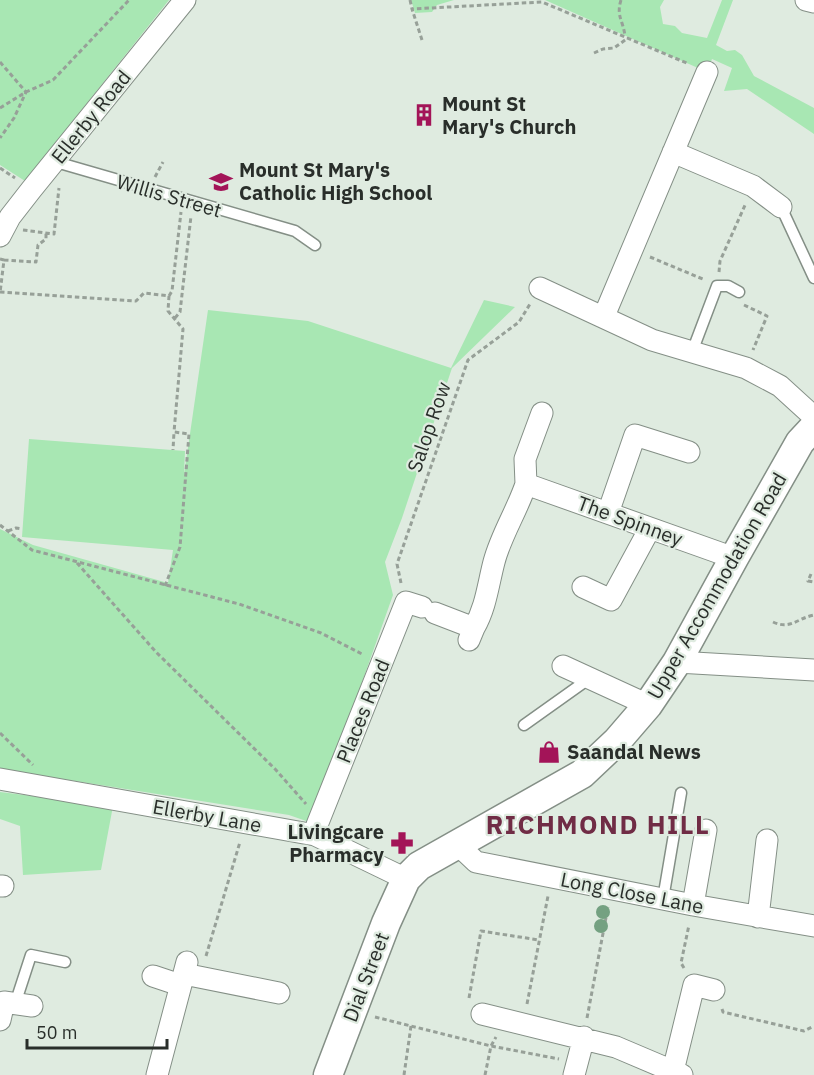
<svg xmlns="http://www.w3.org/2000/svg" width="814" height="1075" font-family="'IBM Plex Sans',sans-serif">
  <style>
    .green { fill: #a8e7b3 }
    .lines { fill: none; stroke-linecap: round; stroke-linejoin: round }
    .lane-casing { stroke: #848f86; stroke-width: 13 }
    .street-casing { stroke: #848f86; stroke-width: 23 }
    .secondary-casing { stroke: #848f86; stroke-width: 31 }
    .path { stroke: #97a098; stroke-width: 3; stroke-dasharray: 4.5 3; stroke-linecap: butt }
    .lane { stroke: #fff; stroke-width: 10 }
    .street { stroke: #fff; stroke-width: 21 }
    .secondary { stroke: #fff; stroke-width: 28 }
    .tree { fill: #74a181 }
    .labels { text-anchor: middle; stroke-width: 4.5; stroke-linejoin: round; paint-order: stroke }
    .poi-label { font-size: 20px; font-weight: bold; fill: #292e2a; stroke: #dfebe0; text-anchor: start }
    .street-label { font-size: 20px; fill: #292e2a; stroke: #dfebe0 }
    .district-label { font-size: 26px; font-weight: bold; letter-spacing: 1.5px; fill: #702c45; stroke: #dfebe0 }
  </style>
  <rect width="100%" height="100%" fill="#dfebe0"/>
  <!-- green -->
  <path class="green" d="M0,0h169l-144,181 -25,-16z
    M411,0h43l-17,5 -5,7 -17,1z
    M545,0h119l-4,7 3,17 12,2 7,7 25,5 15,-38h11l-17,45 11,6 8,-1 7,5 12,21 60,32v26l-67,-45 -23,2 8,-23 -20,-9 -5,13z
    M484,300l31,7 -63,61 -50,150 -17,44 8,33 -81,228 -23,-8 -289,-46v-240l33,16 135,38 5,-33 -151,-13 7,-98 156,12 -1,24 24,-165 100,11 143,47z
    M0,792l113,14 -12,64 -78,5 -3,-49 -20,-7z"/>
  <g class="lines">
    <!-- lane casing -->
    <g class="lane-casing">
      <path id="lane" d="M56,162l239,69 20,14
        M781,207l33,71
        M692,352l25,-66h11l11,6
        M524,725l66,-47
        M663,899l18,-106
        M15,1004l16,-49 34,7"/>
    </g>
    <!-- street casing -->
    <g class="street-casing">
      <path id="street" d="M806,0l8,2
        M673,152l80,34 28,21
        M0,236l10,-19 21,-27 154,-190
        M540,288l112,52 94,28 34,18 34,31
        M604,316l103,-244
        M526,484l-1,-25 17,-46
        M608,513l27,-78 54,17
        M583,587l28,13 38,-70
        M435,613l39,15 -5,12
        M474,628c12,-21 14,-43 20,-66 7,-27 23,-51 32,-78l208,74
        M677,662l137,8
        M563,666l85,39
        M0,779l315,56 91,44
        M315,835l2,-10 89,-223 16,5
        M457,844l19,18 217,43 121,21
        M0,886h3
        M693,905l13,-75
        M758,917l9,-77
        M184,974l95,19
        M153,976l27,9
        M482,1014l134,33 66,28
        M0,1020l4,-18 28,4
        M673,1071l21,-86 20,5
        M157,1075l30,-113
        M574,1075l10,-38"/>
    </g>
    <!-- secondary casing -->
    <g class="secondary-casing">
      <path id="secondary" d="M328,1075l58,-152 20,-44 13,-13 163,-92 35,-33 31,-36 29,-43 57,-104 66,-116 14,-15"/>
    </g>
    <!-- path -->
    <path class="path" d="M410,0l2,9
      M621,0c-5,16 2,20 4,36
      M422,40l-10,-31 130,-7 147,62
      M594,53l9,-4 11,-1 14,-10
      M0,62l26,30 -12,26 -14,20
      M0,108l26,-16 27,-12 76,-80
      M0,168l15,10
      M155,177l8,-15
      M23,230l31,4 5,-46
      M650,257l55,23
      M0,259l4,1 -4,33
      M4,260l32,2 2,-17 8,-6v-6
      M719,272l1,-11 26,-58
      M0,292l136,9 8,-8 25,3 -1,15 15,18 -9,103
      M169,296l3,-5 9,-79
      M744,305l23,11 -14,34
      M175,318l5,-6 11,-96
      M0,525l32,25 207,54 82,29 43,22
      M8,531l8,-3 6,1
      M77,563l79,89 120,118 30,34
      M811,574l-3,7 6,1
      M401,583l-4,-19 71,-204 51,-38 11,-18
      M165,586l15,-39 9,-113 -15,-2 -1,18
      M773,622c17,8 25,-4 41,-7
      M0,733l33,32
      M206,956l34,-114
      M684,968l-3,-5 8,-38
      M469,998l12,-67 58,9
      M527,1004l21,-108
      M722,1009l1,3 81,19 10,-5
      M375,1017l116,29 68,13
      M587,1018l21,-111
      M404,1075l7,-49
      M485,1075l6,-29 5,-9"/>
    <!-- lane -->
    <use href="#lane" class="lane"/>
    <!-- street -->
    <use href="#street" class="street"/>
    <!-- secondary -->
    <use href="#secondary" class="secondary"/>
  </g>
  <!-- trees -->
  <g class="tree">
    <circle cx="603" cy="912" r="7"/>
    <circle cx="601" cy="926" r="7"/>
  </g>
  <!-- icons -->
  <defs>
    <g id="building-bare" transform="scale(1.8)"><path d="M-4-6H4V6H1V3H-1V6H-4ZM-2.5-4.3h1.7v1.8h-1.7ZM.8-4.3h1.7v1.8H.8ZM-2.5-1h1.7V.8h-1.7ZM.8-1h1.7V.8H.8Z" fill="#a31458" stroke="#dfebe0" stroke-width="2.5" paint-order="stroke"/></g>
    <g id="school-bare" transform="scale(1.8)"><path d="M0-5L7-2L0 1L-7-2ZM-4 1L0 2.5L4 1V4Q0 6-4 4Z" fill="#a31458" stroke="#dfebe0" stroke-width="2.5" paint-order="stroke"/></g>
    <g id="shop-bare" transform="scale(1.8)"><path d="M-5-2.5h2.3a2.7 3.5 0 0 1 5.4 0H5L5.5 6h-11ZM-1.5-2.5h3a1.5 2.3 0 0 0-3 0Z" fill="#a31458" stroke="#dfebe0" stroke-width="2.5" paint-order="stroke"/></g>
    <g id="pharmacy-bare" transform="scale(1.8)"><path d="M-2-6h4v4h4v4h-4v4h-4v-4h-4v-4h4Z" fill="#a31458" stroke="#dfebe0" stroke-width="2.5" paint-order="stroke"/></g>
  </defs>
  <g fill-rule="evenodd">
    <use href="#building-bare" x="424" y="115"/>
    <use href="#school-bare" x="221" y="182"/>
    <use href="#shop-bare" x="549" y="752"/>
    <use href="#pharmacy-bare" x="402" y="843"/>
  </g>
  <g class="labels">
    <!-- poi labels -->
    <g class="poi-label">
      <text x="442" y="111">Mount St<tspan x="442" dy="23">Mary's Church</tspan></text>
      <text x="239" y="177">Mount St Mary's<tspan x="239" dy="23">Catholic High School</tspan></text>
      <text x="567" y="759">Saandal News</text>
      <text x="384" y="839" text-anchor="end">Livingcare<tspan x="384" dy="23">Pharmacy</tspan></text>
    </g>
    <!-- street labels -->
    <g class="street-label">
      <text transform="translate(91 117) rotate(-51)" y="7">Ellerby Road</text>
      <text transform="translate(169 196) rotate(16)" y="7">Willis Street</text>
      <text transform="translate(429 427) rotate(-71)" y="7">Salop Row</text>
      <text transform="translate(630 521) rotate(20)" y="7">The Spinney</text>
      <text transform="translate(717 586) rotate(-60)" y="7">Upper Accommodation Road</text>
      <text transform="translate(363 711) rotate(-68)" y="7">Places Road</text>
      <text transform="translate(207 816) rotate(10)" y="7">Ellerby Lane</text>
      <text transform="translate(632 893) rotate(11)" y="7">Long Close Lane</text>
      <text transform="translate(366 977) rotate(-69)" y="7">Dial Street</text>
    </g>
    <!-- district labels -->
    <g class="district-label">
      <text x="598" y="834">RICHMOND HILL</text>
    </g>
  </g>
  <!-- scale -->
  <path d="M27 1039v9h140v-9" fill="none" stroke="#292e2a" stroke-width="3"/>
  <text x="36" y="1039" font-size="18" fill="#292e2a" stroke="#dfebe0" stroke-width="4.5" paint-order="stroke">50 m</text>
</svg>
